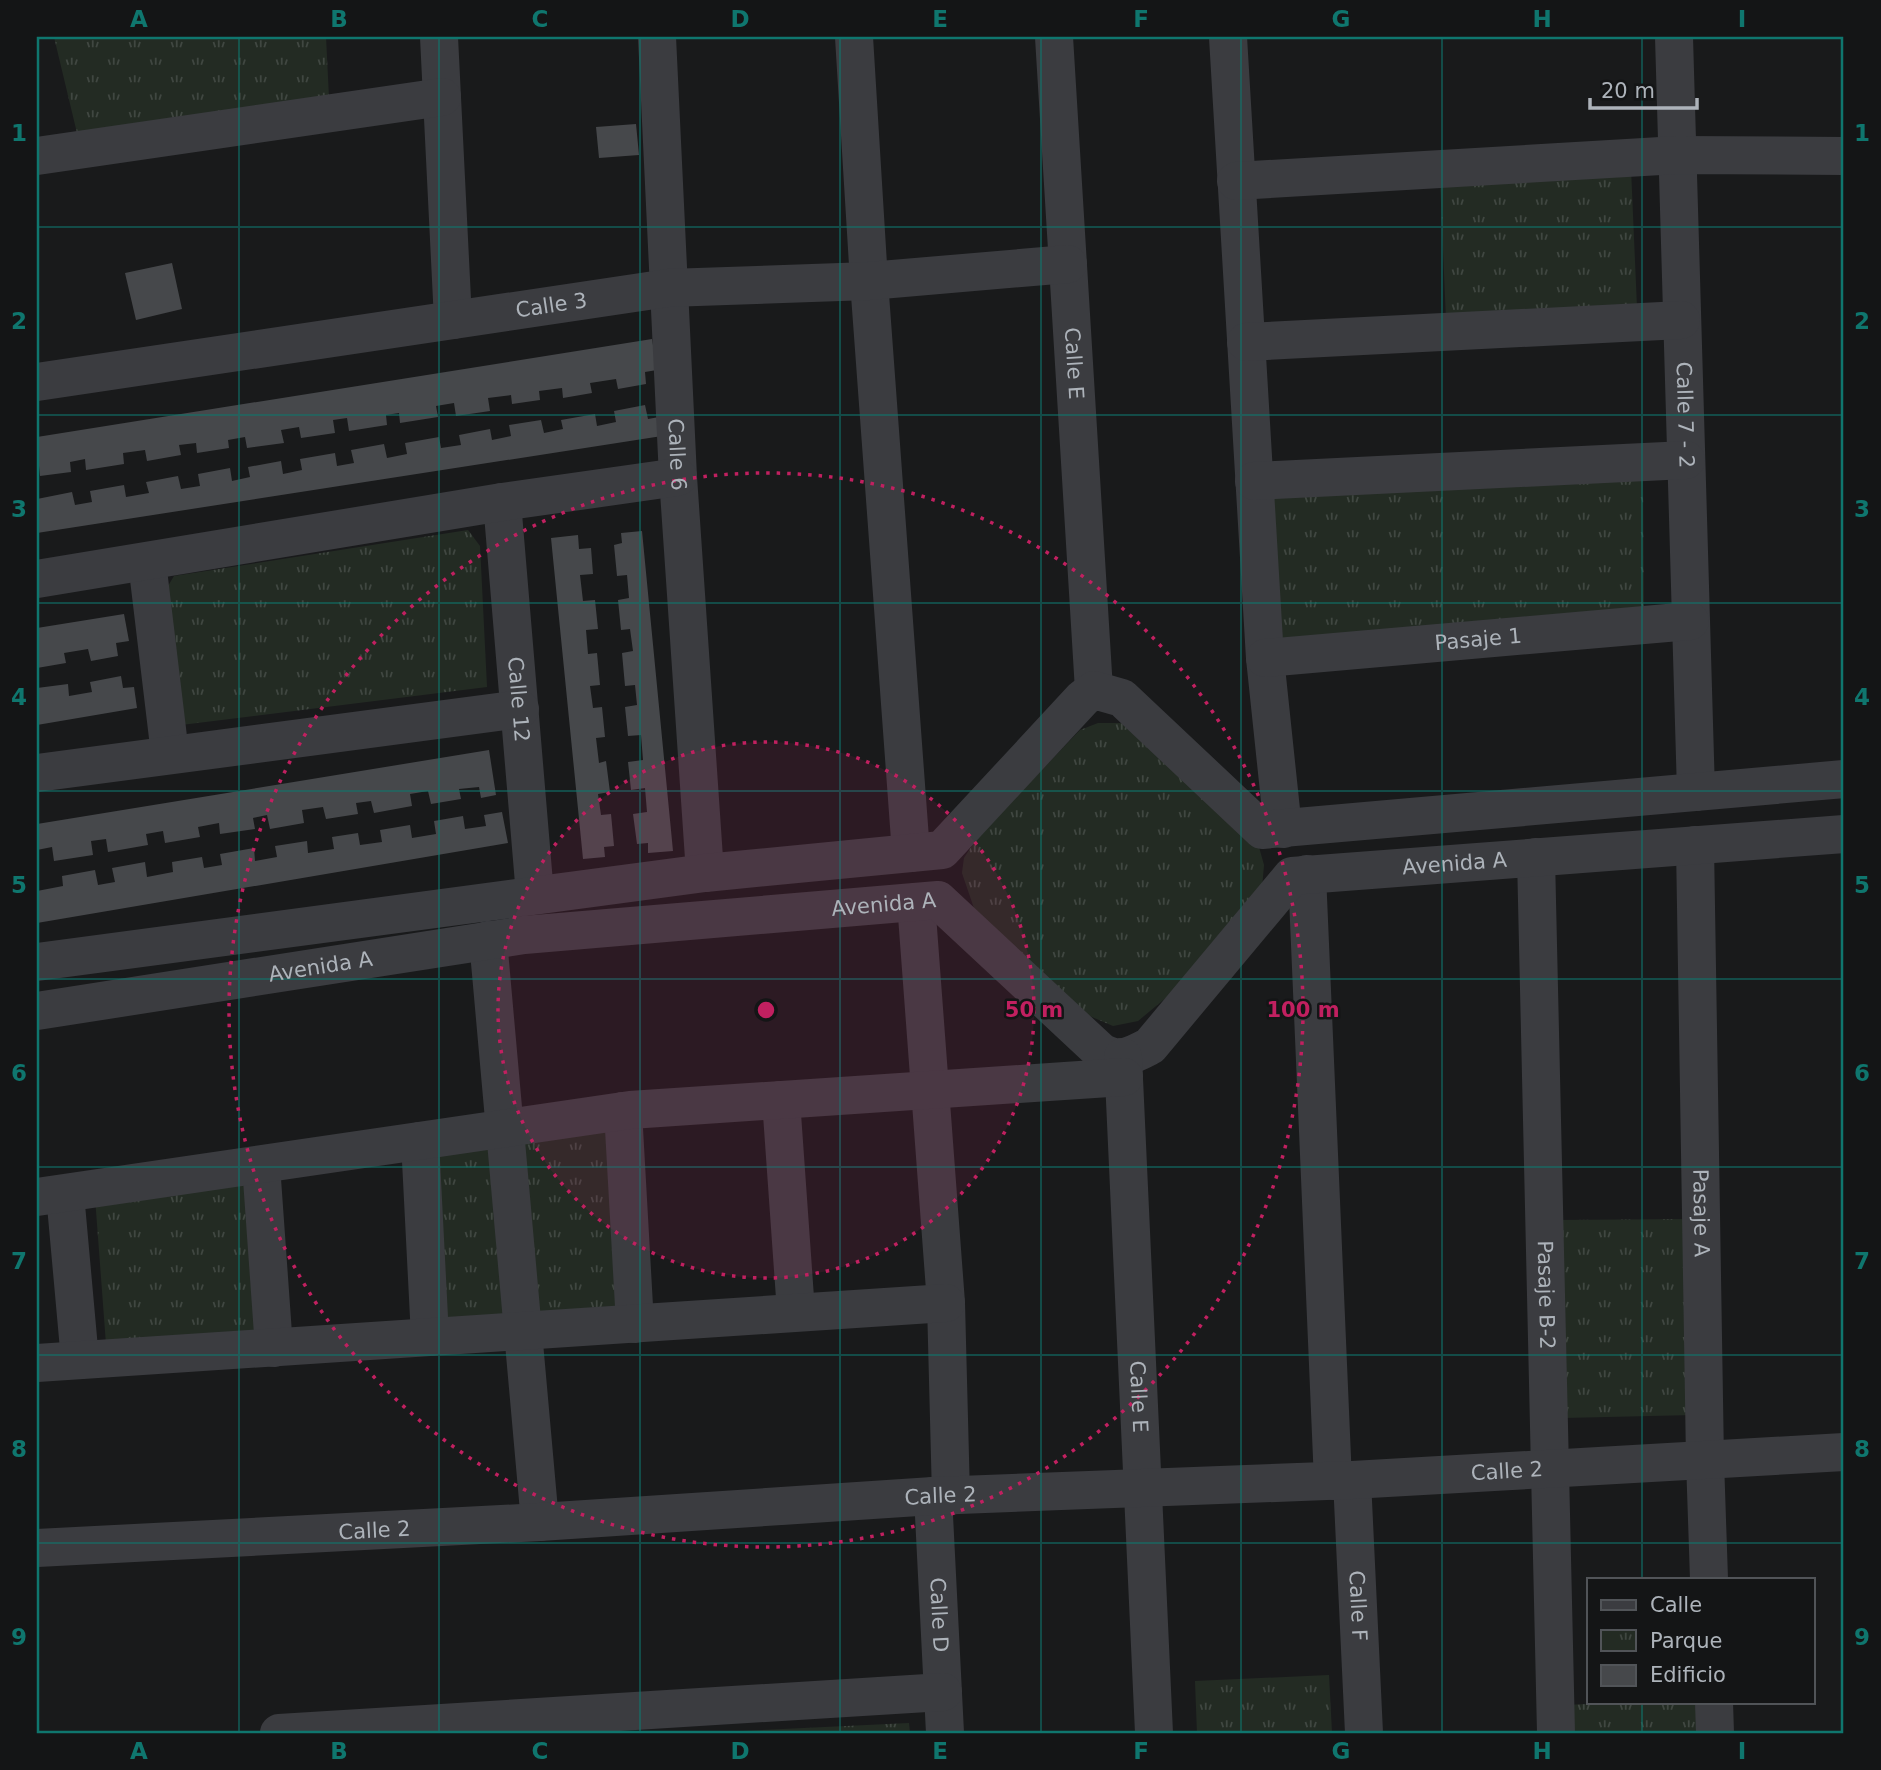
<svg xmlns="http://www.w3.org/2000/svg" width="1881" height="1770" font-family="'DejaVu Sans',sans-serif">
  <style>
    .park { fill: url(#park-tufts) }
    .building { fill: #46484b }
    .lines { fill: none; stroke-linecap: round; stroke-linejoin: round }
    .minor { stroke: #3b3c40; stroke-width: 38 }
    .grid { fill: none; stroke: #0f766e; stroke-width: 2; stroke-opacity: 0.55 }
    .ring { fill: none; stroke: #c12060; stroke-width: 3.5; stroke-dasharray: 3.5 7 }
    .labels { text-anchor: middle; stroke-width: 5; stroke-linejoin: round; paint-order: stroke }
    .street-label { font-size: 21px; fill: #adb3ba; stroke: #141516 }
    .centre { fill: #c12060; stroke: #141516; stroke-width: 3.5 }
    .ring-label { font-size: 21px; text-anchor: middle; font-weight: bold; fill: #c12060; stroke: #141516; stroke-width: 5; stroke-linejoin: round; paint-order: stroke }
    .neatline { fill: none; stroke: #0f766e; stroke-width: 2.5 }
    .grid-label { font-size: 23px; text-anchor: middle; font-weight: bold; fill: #0f766e }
  </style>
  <defs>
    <pattern id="park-tufts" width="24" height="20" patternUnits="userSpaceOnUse" patternTransform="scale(1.75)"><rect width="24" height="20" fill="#232b23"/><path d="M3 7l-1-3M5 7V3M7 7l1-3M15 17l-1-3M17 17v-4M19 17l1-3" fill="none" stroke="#404741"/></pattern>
  </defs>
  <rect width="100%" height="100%" fill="#191a1b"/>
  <!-- park -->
  <path class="park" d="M54,37h272l3,61 -252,35z
    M1631,169l6,139 -191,11 -6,-140z
    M1643,479l1,136 -368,29 -6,-150z
    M468,530l12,16 7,141 -306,38 -16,-134 9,-15z
    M1098,723h22l18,5 119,112 7,25 -2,23 -89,104 -35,29 -25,5 -28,-12 -110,-103 -13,-38 2,-15 13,-20 103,-108z
    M616,1120l8,193 -186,13 -7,-180z
    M250,1174l11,157 -155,13 -11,-147z
    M1692,1219l1,196 -131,3 -6,-198z
    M1329,1675l3,58h-135l-2,-52z
    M1628,1702h76v31h-137l-1,-28z
    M909,1723l1,10h-210z"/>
  <!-- building -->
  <path class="building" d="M636,124l3,31 -40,3 -3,-31z
    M172,263l10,46 -46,11 -11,-47z
    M652,339l5,31 -12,2 1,12 -28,5 -2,-10 -26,4 2,10 -29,5 -1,-10 -23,3 1,9 -28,4 -1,-9 -23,3 2,13 -34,5 -2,-13 -18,3 2,11 -38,6 -1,-10 -13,2 1,10 -38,6 -2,-13 -14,2 2,13 -34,5 -2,-11 -18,3 3,13 -37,5 -2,-11 -17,3 1,8 -32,5 -1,-10 -17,2 2,10 -34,6 -2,-11 -22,3 1,11 -38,6 -1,-11 -15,3 1,10 -31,4 -1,-10 -2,1v-30z
    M645,405l3,14 11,-2 3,19 -625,97v-34l35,-7 3,13 17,-3 -2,-11 34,-6 2,12 23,-4 -3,-11 32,-6 3,13 19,-3 -2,-12 32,-6 2,13 18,-4 -2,-10 33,-6 2,13 19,-4 -2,-11 35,-6 2,13 17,-3 -3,-13 33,-6 3,14 20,-4 -2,-11 34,-6 2,11 20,-3 -2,-10 31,-6 2,11 19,-4 -2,-11 32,-5 3,13 19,-4 -2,-9 34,-6 2,12 19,-4 -2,-11z
    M642,531l31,320 -25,2v-10l-11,1 -4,-30 14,-2 -2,-24 -14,2 -3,-28 15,-2 -2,-25 -13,1 -3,-29 12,-2 -2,-20 -10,1 -3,-33 11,-2 -3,-22 -9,1 -3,-30 11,-2 -2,-23 -10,1 -3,-31 8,-2 -1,-10z
    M578,535l1,14 12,-1 2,26 -13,1 3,26 12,-1 3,29 -12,1 2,24 9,-1 3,32 -10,1 3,22 9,-1 3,30 -9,1 3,25 7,-2 4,31 -12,2 3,21 10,-1 3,32 -10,1 1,10 -22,2 -32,-321z
    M124,614l5,27 -13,2 2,13 -27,5 -3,-12 -24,4 2,10 -29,5v-40z
    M121,676l2,12 11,-1 3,21 -100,17v-26h2l-2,-11 31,-4 1,12 23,-4 -2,-10z
    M489,750l7,45 -15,3 -2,-11 -20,2 2,10 -30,5 -3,-13 -18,3 2,12 -38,7 -3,-12 -15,2 2,11 -32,5 -3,-12 -21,3 2,13 -34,6 -3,-14 -14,3 2,11 -35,5 -1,-11 -21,4 2,10 -35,6 -2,-12 -17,3 2,11 -40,7 -2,-13 -15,2 2,14 -39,6 -2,-14 -15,3v-26z
    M502,812l6,31 -471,80v-32l26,-5 -1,-10 33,-6 3,15 17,-3 -3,-14 33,-6 2,15 26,-5 -1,-10 30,-5 2,11 18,-3 -2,-11 34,-6 1,13 22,-4 -2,-11 32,-5 1,12 26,-4 -2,-12 26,-4 2,12 22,-3 -2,-12 30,-5 2,13 24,-4 -2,-13 29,-5 2,13 21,-3 -2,-11z"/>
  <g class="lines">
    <!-- minor -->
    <g class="minor">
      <path d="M439,37l14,283"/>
      <path id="s1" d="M657,37l21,440 27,396"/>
      <path d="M854,37l15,244 42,572"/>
      <path id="s2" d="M1054,37l40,653"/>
      <path d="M1228,37l37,621 18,171"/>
      <path id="s3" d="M1674,37l22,755"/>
      <path d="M37,156l405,-59"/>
      <path d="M1236,181l442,-26 166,1"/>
      <path d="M1246,342l435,-22"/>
      <path id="s4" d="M37,382l631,-94 201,-7 199,-17"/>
      <path d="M1254,481l432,-21"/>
      <path id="s5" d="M502,502l33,393"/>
      <path d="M147,562l23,192"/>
      <path d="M37,579l465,-77 176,-25"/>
      <path id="s6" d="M1265,658l425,-37"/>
      <path d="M37,773l483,-64"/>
      <path id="s7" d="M1695,845l10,615 4,119"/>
      <path id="s8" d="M1536,857l20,876"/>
      <path d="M1307,874l26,607"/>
      <path d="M916,902l30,401 5,193"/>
      <path d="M488,940l52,582"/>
      <path d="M37,962l668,-89 237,-23 141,-152 11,-8 28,8 140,132 582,-51"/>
      <path id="s9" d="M37,1011l487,-76 414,-35 162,151c19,12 31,5 50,-5l142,-170 552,-42"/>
      <path id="s10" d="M1123,1057l31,676"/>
      <path d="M781,1100l15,212"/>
      <path d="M623,1111l12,213"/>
      <path d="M420,1141l10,196"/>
      <path d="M261,1165l13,183"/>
      <path d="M65,1194l15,166"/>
      <path d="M37,1197l593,-87 494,-33"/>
      <path d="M37,1363l909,-60"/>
      <path id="s11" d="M1352,1480l12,253"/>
      <path id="s12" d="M933,1496l12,237"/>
      <path id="s13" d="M37,1548l503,-26 393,-26 419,-16 492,-28"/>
      <path d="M1714,1702l1,31"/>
      <path d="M279,1733l664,-41"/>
    </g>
  </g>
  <!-- grid -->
  <path class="grid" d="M239,37v1696M439,37v1696M640,37v1696M840,37v1696M1041,37v1696M1241,37v1696M1442,37v1696M1642,37v1542M37,227h1807M37,415h1807M37,603h1807M37,791h1807M37,979h1807M37,1167h1807M37,1355h1807M37,1543h1807M1642,1702v31"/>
  <!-- distance rings -->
  <circle cx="766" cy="1010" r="268" fill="#c12060" fill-opacity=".12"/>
  <g class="ring">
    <circle cx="766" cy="1010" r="268"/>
    <circle cx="766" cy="1010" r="537"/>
  </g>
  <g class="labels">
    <!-- street labels -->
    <g class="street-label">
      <text dy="7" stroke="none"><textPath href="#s4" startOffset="520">Calle 3</textPath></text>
      <text dy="7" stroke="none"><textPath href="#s2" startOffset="327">Calle E</textPath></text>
      <text dy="7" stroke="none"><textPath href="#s3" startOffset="378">Calle 7 - 2</textPath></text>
      <text dy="7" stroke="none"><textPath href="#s1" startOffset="418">Calle 6</textPath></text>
      <text dy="7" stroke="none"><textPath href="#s6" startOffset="214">Pasaje 1</textPath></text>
      <text dy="7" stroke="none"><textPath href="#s5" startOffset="198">Calle 12</textPath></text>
      <text dy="7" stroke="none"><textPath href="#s9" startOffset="1568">Avenida A</textPath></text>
      <text dy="7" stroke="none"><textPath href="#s9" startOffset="854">Avenida A</textPath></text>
      <text dy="7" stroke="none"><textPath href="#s9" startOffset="287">Avenida A</textPath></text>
      <text dy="7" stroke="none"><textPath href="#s7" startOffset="368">Pasaje A</textPath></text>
      <text dy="7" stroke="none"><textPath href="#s8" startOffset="438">Pasaje B-2</textPath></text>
      <text dy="7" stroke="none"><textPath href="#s10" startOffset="340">Calle E</textPath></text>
      <text dy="7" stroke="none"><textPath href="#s13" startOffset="1472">Calle 2</textPath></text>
      <text dy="7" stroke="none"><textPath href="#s13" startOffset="905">Calle 2</textPath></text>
      <text dy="7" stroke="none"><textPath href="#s13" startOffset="338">Calle 2</textPath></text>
      <text dy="7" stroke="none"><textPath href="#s11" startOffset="126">Calle F</textPath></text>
      <text dy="7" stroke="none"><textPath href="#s12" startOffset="119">Calle D</textPath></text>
    </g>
  </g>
  <circle cx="766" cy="1010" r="10" class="centre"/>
  <g class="ring-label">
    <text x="1034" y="1017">50 m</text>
    <text x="1303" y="1017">100 m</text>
  </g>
  <!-- border -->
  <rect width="1881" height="1770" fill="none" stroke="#141516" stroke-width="77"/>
  <!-- legend -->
  <rect x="1587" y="1578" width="228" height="126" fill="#141516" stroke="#515458" stroke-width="2"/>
  <rect x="1601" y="1600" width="35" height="10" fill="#3b3c40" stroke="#515458" stroke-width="2"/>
  <text x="1650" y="1612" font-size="21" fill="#adb3ba">Calle</text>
  <rect x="1601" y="1630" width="35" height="21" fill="url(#park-tufts)" stroke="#515458" stroke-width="2"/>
  <text x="1650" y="1648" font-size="21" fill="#adb3ba">Parque</text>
  <rect x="1601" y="1665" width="35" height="21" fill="#46484b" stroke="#515458" stroke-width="2"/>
  <text x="1650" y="1682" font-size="21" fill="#adb3ba">Edificio</text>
  <!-- scale -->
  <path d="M1590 98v10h107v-10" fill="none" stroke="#adb3ba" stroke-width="3.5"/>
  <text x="1601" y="98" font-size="21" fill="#adb3ba" stroke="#141516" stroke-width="5" paint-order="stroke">20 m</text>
  <rect x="38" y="38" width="1804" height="1694" class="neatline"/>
  <g class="grid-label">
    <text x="139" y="27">A</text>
    <text x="339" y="27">B</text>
    <text x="540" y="27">C</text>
    <text x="740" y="27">D</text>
    <text x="940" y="27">E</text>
    <text x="1141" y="27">F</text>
    <text x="1341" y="27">G</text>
    <text x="1542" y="27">H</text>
    <text x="1742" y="27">I</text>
    <text x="19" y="141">1</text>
    <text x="1862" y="141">1</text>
    <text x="19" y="329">2</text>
    <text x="1862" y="329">2</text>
    <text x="19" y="517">3</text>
    <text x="1862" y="517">3</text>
    <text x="19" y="705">4</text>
    <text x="1862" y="705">4</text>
    <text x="19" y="893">5</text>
    <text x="1862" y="893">5</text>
    <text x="19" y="1081">6</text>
    <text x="1862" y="1081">6</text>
    <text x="19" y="1269">7</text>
    <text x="1862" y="1269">7</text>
    <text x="19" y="1457">8</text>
    <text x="1862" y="1457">8</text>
    <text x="19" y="1645">9</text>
    <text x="1862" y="1645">9</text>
    <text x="139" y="1759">A</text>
    <text x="339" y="1759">B</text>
    <text x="540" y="1759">C</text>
    <text x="740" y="1759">D</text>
    <text x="940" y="1759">E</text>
    <text x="1141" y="1759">F</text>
    <text x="1341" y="1759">G</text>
    <text x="1542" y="1759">H</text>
    <text x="1742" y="1759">I</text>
  </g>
</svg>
